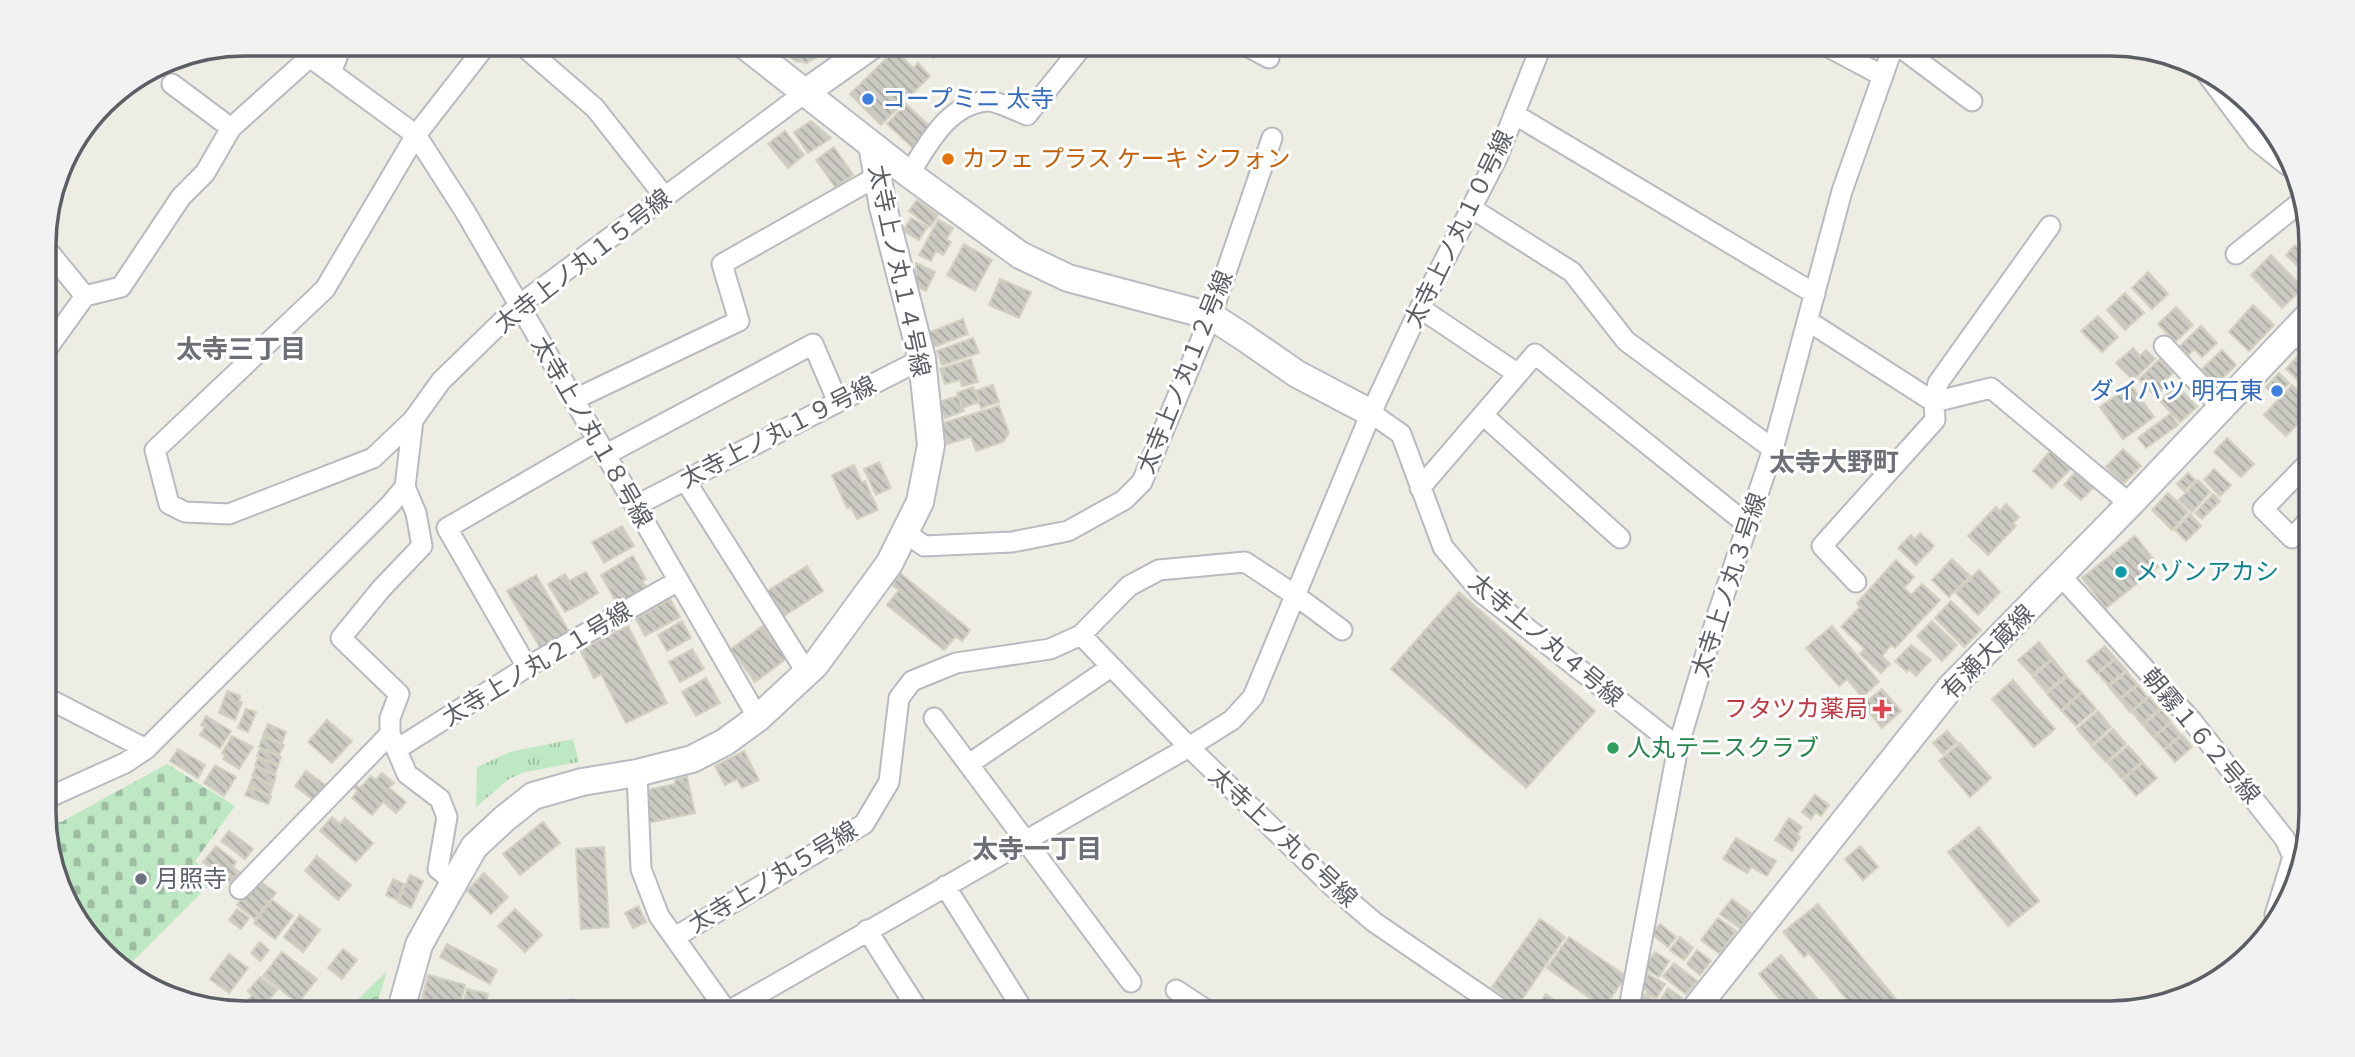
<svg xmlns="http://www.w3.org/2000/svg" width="2355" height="1057" font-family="'Fira Sans Condensed','Noto Sans JP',sans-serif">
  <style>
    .grass { fill: url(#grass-tufts) }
    .forest { fill: url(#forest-crowns) }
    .cemetery { fill: url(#cemetery-stones) }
    .building { fill: url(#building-back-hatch); stroke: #d3d0c1; stroke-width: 2 }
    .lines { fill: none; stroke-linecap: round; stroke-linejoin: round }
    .street-casing { stroke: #b8bac0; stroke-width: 23 }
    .secondary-casing { stroke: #b8bbc2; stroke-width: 30 }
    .street { stroke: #fff; stroke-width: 19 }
    .secondary { stroke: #fff; stroke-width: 26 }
    .shop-dot { fill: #3f7fe0; stroke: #fff; stroke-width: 2.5 }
    .food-dot { fill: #e8710a; stroke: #fff; stroke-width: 2.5 }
    .culture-dot { fill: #0f9aa8; stroke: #fff; stroke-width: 2.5 }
    .health-dot { fill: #e0444e; stroke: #fff; stroke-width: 2.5 }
    .leisure-dot { fill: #2e9e5b; stroke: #fff; stroke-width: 2.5 }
    .worship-dot { fill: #6b7280; stroke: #fff; stroke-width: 2.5 }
    .labels { text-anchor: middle; stroke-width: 6; stroke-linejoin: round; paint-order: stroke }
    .shop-label { font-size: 24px; fill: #366cbe; stroke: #fff; text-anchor: start }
    .food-label { font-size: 24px; fill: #c56008; stroke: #fff; text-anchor: start }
    .street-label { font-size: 24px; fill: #5b5e64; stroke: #fff }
    .culture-label { font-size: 24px; fill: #0d838f; stroke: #fff; text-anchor: start }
    .health-label { font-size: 24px; fill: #be3a42; stroke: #fff; text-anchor: end }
    .leisure-label { font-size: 24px; fill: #27864d; stroke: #fff; text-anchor: start }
    .worship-label { font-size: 24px; fill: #5b616d; stroke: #fff; text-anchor: start }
    .neighbourhood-label { font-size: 26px; font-weight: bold; fill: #6c7076; stroke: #fff }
    .rim { fill: none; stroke: #5b5e64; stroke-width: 3.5 }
  </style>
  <defs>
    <pattern id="grass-tufts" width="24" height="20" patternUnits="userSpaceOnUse" patternTransform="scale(1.75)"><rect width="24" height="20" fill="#bee7c3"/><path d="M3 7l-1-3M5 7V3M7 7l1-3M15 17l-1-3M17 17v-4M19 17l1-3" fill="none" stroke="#9dbea2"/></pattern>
    <pattern id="forest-crowns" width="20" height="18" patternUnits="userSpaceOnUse" patternTransform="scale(1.75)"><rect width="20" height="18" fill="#bee7c3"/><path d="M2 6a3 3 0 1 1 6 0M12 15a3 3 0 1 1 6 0" fill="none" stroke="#9dbea2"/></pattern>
    <pattern id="cemetery-stones" width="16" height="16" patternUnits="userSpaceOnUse" patternTransform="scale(1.75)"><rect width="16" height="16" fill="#bee7c3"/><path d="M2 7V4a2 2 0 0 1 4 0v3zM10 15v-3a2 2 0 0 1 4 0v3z" fill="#9dbea2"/></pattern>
    <pattern id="building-back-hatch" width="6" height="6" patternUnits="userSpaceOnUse" patternTransform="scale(1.75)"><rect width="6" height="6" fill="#cbcac2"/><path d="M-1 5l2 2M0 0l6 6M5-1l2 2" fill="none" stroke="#a8a7a1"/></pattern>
  </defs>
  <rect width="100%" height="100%" fill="#eeede3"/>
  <!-- grass -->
  <path class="grass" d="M573,739l6,23 -54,10 -16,7 -33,28 1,-40 33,-15z"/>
  <!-- forest -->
  <path class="forest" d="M387,971l-13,42h-30z"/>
  <!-- cemetery -->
  <path class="cemetery" d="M167,764l68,42 -40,55 20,18 -88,88 -41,-32 -40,-96 -1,-19 16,2z"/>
  <!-- building -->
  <path class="building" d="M786,44h53l-32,19 -11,-2 -15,-10z
    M924,44h30l-21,14z
    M895,50l18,18 5,-5 12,13 -49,49 -31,-31z
    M906,104l26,24 -19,20 -26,-24z
    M811,121l20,17 -23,15 -14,-21z
    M785,131l19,24 -16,13 -20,-24z
    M834,147l19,28 -18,12 -19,-27z
    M917,200l21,15 -8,12 -21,-16z
    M911,218l16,9 -8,13 -16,-9z
    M938,220l15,8 -7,12 5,2 -8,13 -7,-4 -5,10 -12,-6z
    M964,244l28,16 -17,31 -28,-16z
    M2295,245l15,14v19l-24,-23z
    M2271,255l32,33 -21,20 -31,-33z
    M916,263l19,9 -9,19 -10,-5z
    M2148,272l20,22 -16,15 -20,-21z
    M1000,279l31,13 -12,26 -30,-13z
    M2125,293l19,20 -19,17 -18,-20z
    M2253,305l21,20 -25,26 -20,-19z
    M2176,307l17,18 -18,17 -17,-18z
    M2098,316l20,21 -16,15 -21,-21z
    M963,319l5,15 -34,13 -6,-14z
    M2201,326l16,17 -15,14 -8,-8 -8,9 -9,-9z
    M973,338l6,15 -37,12 -5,-14z
    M2133,348l7,8 6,-6 9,9 -22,21 -17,-17z
    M2222,350l14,15 -21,20 -14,-15z
    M2301,353l9,8 -4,8 4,4v5l-7,7 -17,-16z
    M971,359l7,23 -16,4 -2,-6 -15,4 -5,-15z
    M2160,359l13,14 -12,11 4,4 -10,8 -16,-17z
    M2279,373l10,10 -13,14 -10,-10z
    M993,385l6,17 -18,6 -6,-17z
    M2131,385l23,32 -31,22 -23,-32z
    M2177,385l20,22 -17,15 -20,-21z
    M2292,385l18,17v9l-24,25 -22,-21z
    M973,387l6,15 -17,6 -5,-15z
    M958,396l6,15 -19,7 -6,-16z
    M999,406l10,27 -6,9 -27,9 -5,-14 -24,7 -7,-20z
    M2170,414l8,11 -32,23 -8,-10z
    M2227,438l27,26 -13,13 -27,-25z
    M2052,449l20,18 -20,21 -19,-17z
    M2123,449l18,17 -18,18 -17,-17z
    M879,462l12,26 -15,7 -12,-26z
    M854,465l8,18 3,-2 13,29 -21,9 -6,-12 -4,1 -15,-33z
    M2079,468l18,16 -16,16 -17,-15z
    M2214,469l17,16 -11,11 -16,-16z
    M2188,473l7,7 -11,11 -7,-7z
    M2198,480l12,12 -18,20 -13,-12z
    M2168,493l20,19 -16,18 -20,-20z
    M2213,494l7,7 -18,18 -7,-6z
    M2006,504l13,13 -6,6 3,3 -28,29 -20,-19 28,-29 4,4z
    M2190,514l11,12 -15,15 -11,-11z
    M622,526l12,20 -30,17 -12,-21z
    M1920,533l14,13 -18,19 -18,-17 13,-13 4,4z
    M2135,536l24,30 -53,42 -24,-30z
    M633,556l13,23 -4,2 5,8 -29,16 -17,-30z
    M1952,559l18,17 -21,21 -17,-17z
    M1896,560l18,17 -10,11 7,7 11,-11 18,16 -45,48 -4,-3 -9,11 8,8 -9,9 -21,-19 5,-5 -24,-22 19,-20 -3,-4z
    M807,566l16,25 -41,26 -16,-25z
    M1979,570l21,22 -22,23 -22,-22z
    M586,572l12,21 -16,10 -13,-22z
    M900,573l70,57 -8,11 -6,-5 -12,14 -57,-45 12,-15 -7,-5z
    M565,574l17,29 -17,9 -17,-28z
    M536,575l35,60 -29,16 -35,-60z
    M1459,592l136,119 -69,77 -135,-119z
    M670,599l10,18 -35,19 -9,-17z
    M1951,601l30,29 -17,17 -29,-29z
    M682,621l9,17 -24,13 -9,-16z
    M1932,621l25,24 -15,16 -25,-25z
    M628,626l39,77 -41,20 -25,-49 -7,4 -14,-28z
    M763,626l23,33 -31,23 -24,-33z
    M1832,626l47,56 -17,15 -15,-18 -8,7 -33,-38z
    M2039,642l13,16 -20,17 -14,-15z
    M1911,645l20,15 -15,16 -7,-7 -2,3 -12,-11z
    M2105,646l10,12 -18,15 -10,-12z
    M692,649l12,20 -24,13 -11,-20z
    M2053,659l13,16 -20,17 -13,-15z
    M2116,659l10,11 -18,15 -10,-12z
    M2127,672l10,12 -18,15 -10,-12z
    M2067,677l14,15 -20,18 -14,-16z
    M706,678l14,25 -24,13 -14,-24z
    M2013,680l42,49 -21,18 -42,-48z
    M2138,685l9,12 -17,15 -10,-12z
    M1882,689l19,22 -19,17 -19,-23z
    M227,691l13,5 -1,5 3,1 -7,18 -16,-7z
    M2082,693l14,16 -20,17 -14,-15z
    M2149,697l10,12 -17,15 -10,-12z
    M246,709l10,3 -8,20 -10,-4z
    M2161,710l10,12 -18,15 -10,-12z
    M2098,711l13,16 -20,18 -14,-16z
    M206,716l25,15 -11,17 -20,-13 5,-8 -4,-2z
    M327,720l25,21 -20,22 -24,-21z
    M2171,723l10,12 -17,14 -10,-12z
    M268,724l18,8 -4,11 -19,-8z
    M2113,729l13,15 -20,18 -14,-15z
    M1947,731l10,11 -14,12 -10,-11z
    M2182,735l10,12 -17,15 -10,-12z
    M232,736l21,11 -14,22 -16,-10 2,-4 -3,-2z
    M263,737l21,8 -5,10 -20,-8z
    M1960,743l31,35 -21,19 -31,-36z
    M2128,746l14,15 -20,18 -14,-16z
    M178,749l27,16 -7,13 -28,-17z
    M260,749l21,8 -3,8 -21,-9z
    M744,751l15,29 -17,8 -5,-9 -12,6 -10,-19z
    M258,758l20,8 -3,8 -20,-9z
    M2143,763l14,15 -21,18 -13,-16z
    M215,765l21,12 -12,19 -20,-13z
    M256,767l20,9 -3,9 -21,-10z
    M306,771l22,16 -11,16 -22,-17z
    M382,773l12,10 -5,5 17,14 -10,11 -13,-11 -11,13 -20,-17 6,-7 -4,-4 2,-2 4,3 11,-12 5,4z
    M253,777l20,9 -3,9 -21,-9z
    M687,777l8,36 -48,10 -6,-32 34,-7v-4z
    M249,787l22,10 -3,7 -23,-9z
    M1815,795l14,10 -8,11 -5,-4 -5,7 -9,-7z
    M332,817l8,7 5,-6 28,25 -17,19 -36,-31z
    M1789,818l13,9 -5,8 3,2 -8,14 -17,-11z
    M543,822l17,21 -40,32 -17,-21z
    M1979,827l60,74 -31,25 -60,-74z
    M229,831l24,18 -8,10 -24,-18z
    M1736,838l40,23 -9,15 -16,-9 -4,6 -24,-14z
    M216,846l20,16 -3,5 6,5 -9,11 -27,-21z
    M1860,846l18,21 -15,13 -18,-21z
    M604,847l5,80 -28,2 -5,-80z
    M317,856l34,29 -13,15 -33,-29z
    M484,873l24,24 -17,17 -24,-23z
    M410,875l13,6 -12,27 -13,-6z
    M257,879l19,14 -21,26 -18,-14z
    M393,879l11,5 -7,16 -11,-5z
    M1732,899l19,14 -11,15 -20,-14z
    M272,900l21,16 -18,23 -21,-16z
    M1818,904l82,100 -11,9h-31l-49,-60 -5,4 -21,-25z
    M638,906l8,16 -13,6 -8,-15z
    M237,909l12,9 -8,11 -12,-9z
    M515,909l27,26 -17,17 -27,-26z
    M300,915l20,15 -17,22 -19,-15z
    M1718,918l18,13 -16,23 -19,-14z
    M1540,919l25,18 -47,68 -26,-18z
    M1660,924l16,13 -8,10 -16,-13z
    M1569,937l57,39 -22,32 -57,-40z
    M1680,937l13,11 -9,12 -14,-10z
    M260,942l9,8 -9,11 -9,-8z
    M447,944l50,26 -7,14 -50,-27z
    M343,949l14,11 -15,19 -14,-11z
    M1697,950l14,11 -11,14 -13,-11z
    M282,952l35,27 -19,24 -35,-27z
    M1655,952l14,9 -10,16 -15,-9z
    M229,954l19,14 -19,25 -19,-14z
    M1781,955l48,58h-38l-32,-39z
    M1674,963l23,18 -11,13 -23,-18z
    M1648,974l17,10 -9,15 -10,-5 1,-3 -6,-4z
    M428,975l37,10 -6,23 -37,-9z
    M260,977l17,13 -12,15 -2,-2 -6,10 -23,-2 8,-9 3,2 7,-9 -4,-4z
    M1668,988l14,10 -10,13 -13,-9z
    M467,989l21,5 -5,19h-22z
    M1642,993l14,10 -8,10h-12z
    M1546,994l27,19h-40z
    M1744,1000l10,13h-26z"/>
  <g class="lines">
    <!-- street casing -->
    <g class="street-casing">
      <path id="street" d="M292,44l124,91 50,78 292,505
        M521,44l74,64 70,89
        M1243,44l26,14
        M1823,44l60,32
        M1896,44l76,57
        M331,73l11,-29
        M2207,74l50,67 30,24
        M172,84l59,44
        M1514,114l301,180
        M909,174c19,-29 38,-69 77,-73 9,-1 31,10 41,14l57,-71
        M1471,208l101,64 54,69 147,108
        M44,246l41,50 -41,57
        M2236,254l66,-53
        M85,296l36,-9 60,-90 24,-24 26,-45 79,-71
        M1420,308l98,66
        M1808,321l126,81 57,-14 139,116
        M2293,331l17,17
        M2164,346l58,62
        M573,400l166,-79 -17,-57 154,-87
        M1371,413l30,21 42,113 38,45 197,155
        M1483,415l137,123
        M413,420l-40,38 -144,56 -44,-2 -16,-8 -14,-54 170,-161 91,-154 71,-91
        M605,455l208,-111 25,58
        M2310,461l-47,48 29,29 18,-19
        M685,480l122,193
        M405,487l11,26 6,33 -41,43 -40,49 58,56 -9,24v16l17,40 33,25 7,18 -9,52 16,13
        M1420,488l115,-134 213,171
        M635,506l287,-147
        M905,532l19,14 88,-4 56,-11 56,-31 18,-18 69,-166 61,-178
        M2061,576l131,145 93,118 8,18 -18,58
        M1856,582l-34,-36 113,-126 -1,-18 4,-19 112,-157
        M1081,635l108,112 143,139 42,36 133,91
        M527,667l-80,-139 150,-87
        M45,697l101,52
        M934,718l197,264
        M397,749l130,-82 151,-86
        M969,764l142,-97
        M637,773l4,96 18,47 69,97
        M45,799l80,-36 21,-14 243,-243 16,-19 8,-67 28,-39 77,-75 288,-214
        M945,886l80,127
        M240,889l150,-155
        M867,930l53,83
        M675,937l189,-113 25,-42 10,-84 13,-17 44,-18 94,-14 31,-14 48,-49 30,-16 86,-8 50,33 47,35
        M2217,981l10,-8
        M1176,990l35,23
        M727,1012l462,-265 43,-27 21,-23 118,-284 49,-105 77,-150 45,-114
        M568,1013l4,-3 3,3
        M1628,1013l50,-266 40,-134 55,-164 69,-258 52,-147"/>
    </g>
    <!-- secondary casing -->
    <g class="secondary-casing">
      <path id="secondary" d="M743,44l166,130 111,81 48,23 143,38 31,20 55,38 74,39
        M806,92l68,-48
        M400,1013l19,-68 11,-20 44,-78 30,-28 29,-23 49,-14 55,-9 55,-14 33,-17 33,-24 57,-53 74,-101 31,-62 11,-57 -9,-86 -39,-152 -11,-62
        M1692,1013l258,-325 180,-184 180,-190"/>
    </g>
    <!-- street -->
    <use href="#street" class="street"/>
    <!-- secondary -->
    <use href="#secondary" class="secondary"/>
  </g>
  <!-- markers -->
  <g class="shop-dot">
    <circle cx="868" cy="99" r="7"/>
    <circle cx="2277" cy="391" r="7"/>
  </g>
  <circle class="food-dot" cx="948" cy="159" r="7"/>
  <circle class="culture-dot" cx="2121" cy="572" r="7"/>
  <path class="health-dot" d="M1878.5 698.5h7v7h7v7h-7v7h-7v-7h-7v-7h7z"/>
  <circle class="leisure-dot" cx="1613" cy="748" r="7"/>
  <circle class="worship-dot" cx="141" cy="879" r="7"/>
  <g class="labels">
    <!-- shop labels -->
    <g class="shop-label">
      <text x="882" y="107">コープミニ 太寺</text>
      <text x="2263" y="399" text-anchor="end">ダイハツ 明石東</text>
    </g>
    <!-- food labels -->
    <g class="food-label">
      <text x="962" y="167">カフェ プラス ケーキ シフォン</text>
    </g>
    <!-- street labels -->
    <g class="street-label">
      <text transform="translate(1459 229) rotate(-64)" y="8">太寺上ノ丸１０号線</text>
      <text transform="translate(583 261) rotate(-38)" y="8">太寺上ノ丸１５号線</text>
      <text transform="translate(899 271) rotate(78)" y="8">太寺上ノ丸１４号線</text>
      <text transform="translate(1185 372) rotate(-68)" y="8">太寺上ノ丸１２号線</text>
      <text transform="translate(592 432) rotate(60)" y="8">太寺上ノ丸１８号線</text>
      <text transform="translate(778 432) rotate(-27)" y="8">太寺上ノ丸１９号線</text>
      <text transform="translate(1729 585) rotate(-72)" y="8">太寺上ノ丸３号線</text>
      <text transform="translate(1546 640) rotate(40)" y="8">太寺上ノ丸４号線</text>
      <text transform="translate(1988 652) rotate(-46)" y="8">有瀬大蔵線</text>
      <text transform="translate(537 664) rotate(-31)" y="8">太寺上ノ丸２１号線</text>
      <text transform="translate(2201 736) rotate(50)" y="8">朝霧１６２号線</text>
      <text transform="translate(1283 837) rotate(43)" y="8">太寺上ノ丸６号線</text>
      <text transform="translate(773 877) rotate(-31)" y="8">太寺上ノ丸５号線</text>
    </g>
    <!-- culture labels -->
    <g class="culture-label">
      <text x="2135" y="580">メゾンアカシ</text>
    </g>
    <!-- health labels -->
    <g class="health-label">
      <text x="1868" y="717">フタツカ薬局</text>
    </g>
    <!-- leisure labels -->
    <g class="leisure-label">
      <text x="1627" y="756">人丸テニスクラブ</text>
    </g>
    <!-- worship labels -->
    <g class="worship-label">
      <text x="155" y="887">月照寺</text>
    </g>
    <!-- neighbourhood labels -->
    <g class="neighbourhood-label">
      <text x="241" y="358">太寺三丁目</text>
      <text x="1834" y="471">太寺大野町</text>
      <text x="1037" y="858">太寺一丁目</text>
    </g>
  </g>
  <!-- crop -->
  <path d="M0 0H2355V1057H0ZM245 56H2110A189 189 0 0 1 2299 245V812A189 189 0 0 1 2110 1001H245A189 189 0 0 1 56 812V245A189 189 0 0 1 245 56Z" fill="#f2f2f3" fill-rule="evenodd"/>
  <path class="rim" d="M245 56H2110A189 189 0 0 1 2299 245V812A189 189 0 0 1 2110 1001H245A189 189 0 0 1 56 812V245A189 189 0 0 1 245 56Z"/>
</svg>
